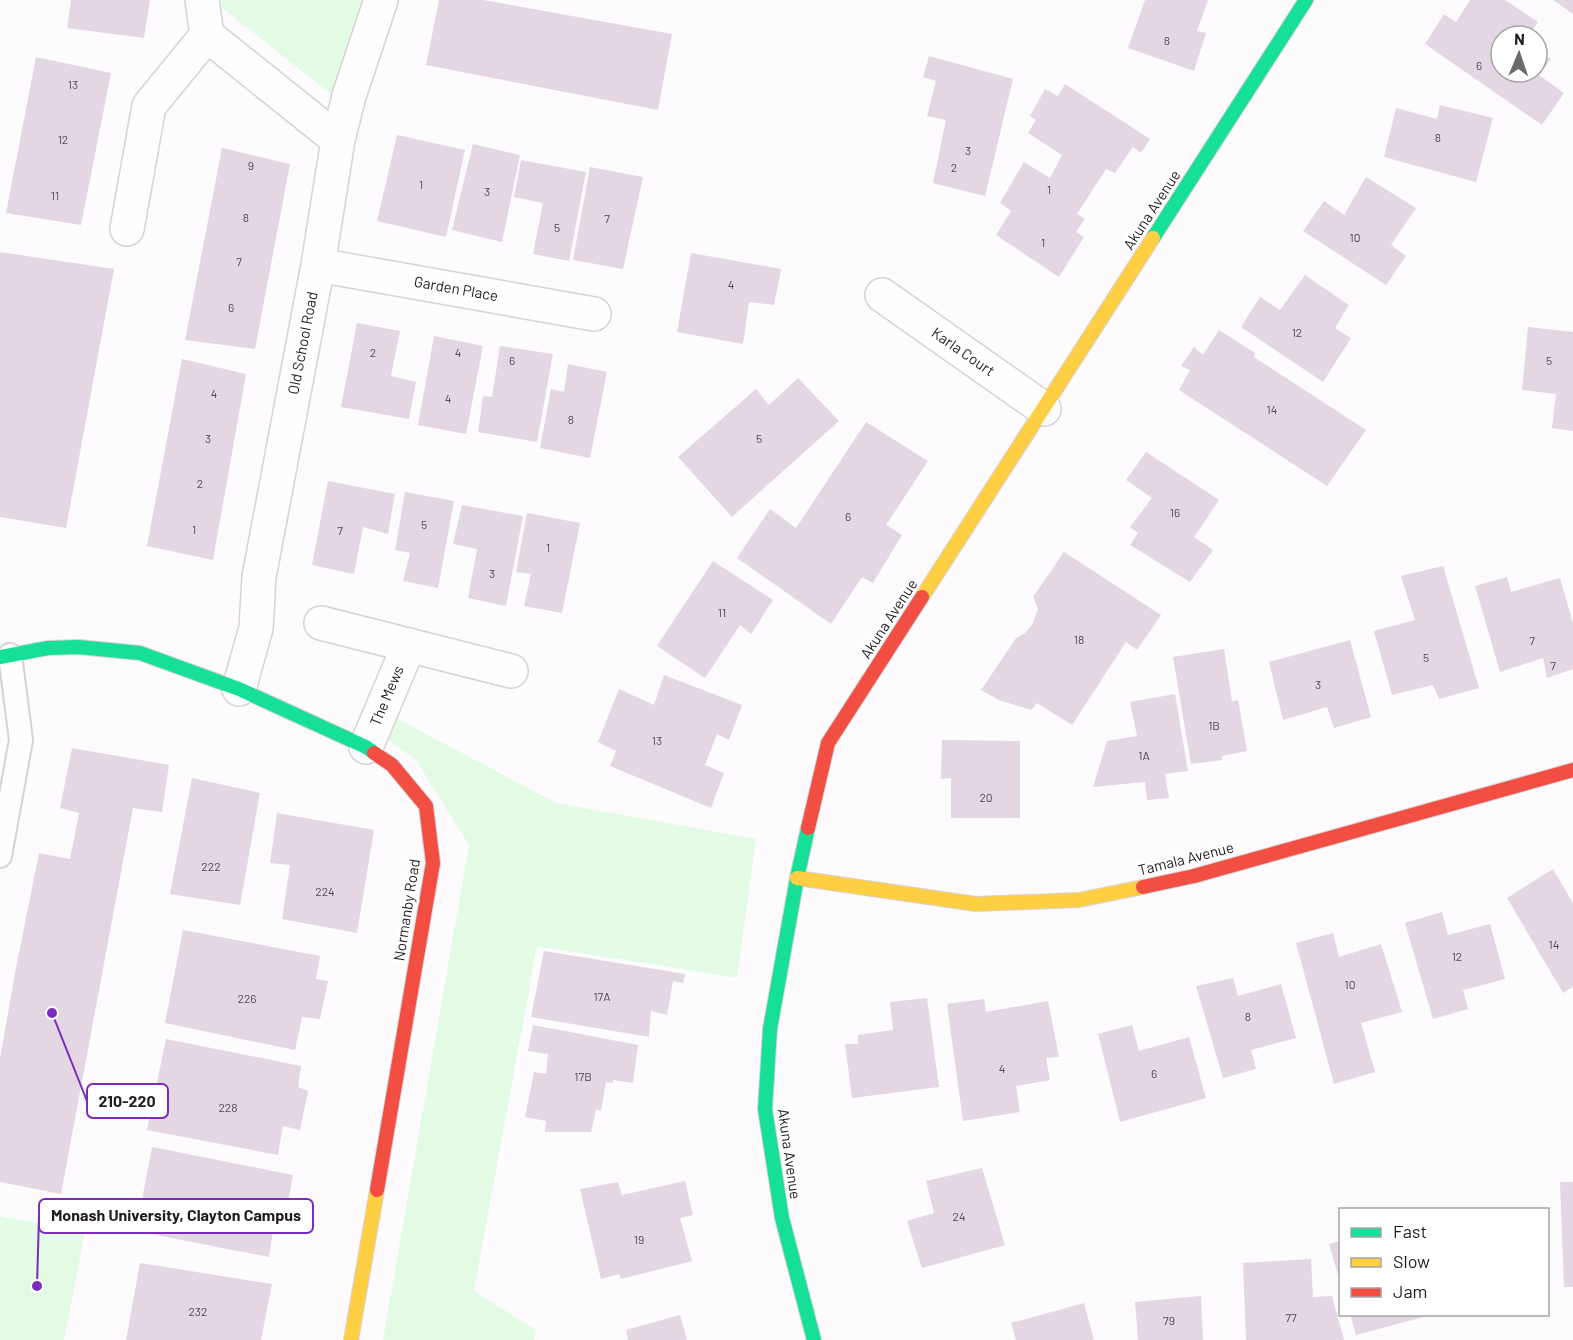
<svg xmlns="http://www.w3.org/2000/svg" width="1573" height="1340" font-family="Barlow,sans-serif">
  <style>
    .green { fill: #e3fae5 }
    .building { fill: #e2d7e2 }
    .lines { fill: none; stroke-linecap: round; stroke-linejoin: round }
    .lane-casing { stroke: #d6d2d6; stroke-width: 26 }
    .street-casing { stroke: #d6d2d6; stroke-width: 36 }
    .fast-casing { stroke: #d6d2d6; stroke-width: 16 }
    .slow-casing { stroke: #d6d2d6; stroke-width: 16 }
    .jam-casing { stroke: #d6d2d6; stroke-width: 16 }
    .lane { stroke: #fffeff; stroke-width: 22 }
    .street { stroke: #fffeff; stroke-width: 33 }
    .fast { stroke: #16e098; stroke-width: 14 }
    .slow { stroke: #ffcf43; stroke-width: 14 }
    .jam { stroke: #f24e42; stroke-width: 14 }
    .labels { text-anchor: middle; stroke-width: 6; stroke-linejoin: round; paint-order: stroke }
    .number-label { font-size: 12px; fill: #514a51 }
    .street-label { font-size: 15px; fill: #211b21; stroke: #fff }
    .leader { fill: none; stroke: #7b2cbf; stroke-width: 2 }
    .callout-dot { fill: #7b2cbf; stroke: #fff; stroke-width: 2 }
    .callout { fill: #fff; stroke: #7b2cbf; stroke-width: 2 }
    .callout-label { font-size: 16px; text-anchor: middle; font-weight: bold; fill: #211b21 }
  </style>
  <rect width="100%" height="100%" fill="#fdfbfd"/>
  <!-- green -->
  <path class="green" d="M221,0h145l-30,98 -114,-90z
    M396,718l160,85 200,36 -19,139 -200,-32 -63,345 62,39 -2,10h-151l86,-495 -53,-85 -30,-22z
    M0,1216l85,16 -21,108h-64z"/>
  <!-- building -->
  <path class="building" d="M71,0h79l-6,38 -77,-10z
    M439,0h44l189,34 -14,76 -232,-45z
    M1145,0h63l-11,31 9,2 -12,38 -66,-23z
    M1470,0h35l33,22 -10,14h-27v36h36v-21l14,8 -12,16 25,18 -22,32 -117,-81 19,-30 12,8z
    M1553,0h20v14z
    M929,56l84,23 -28,117 -52,-13 13,-63 -19,-4 9,-35 -13,-4z
    M36,57l75,16 -30,152 -75,-12z
    M1065,84l85,55 -9,14 -8,-6 -18,26 -9,-4 -29,45 8,5 -9,13 8,5 -25,40 -63,-42 15,-24 -11,-8 24,-41 26,16 12,-23 -34,-22 8,-13 -6,-4 15,-27 13,7z
    M1440,105l53,13 -17,64 -92,-25 12,-49 41,11z
    M397,135l68,15 -19,87 -69,-16z
    M473,144l47,11 -18,87 -50,-12z
    M222,148l68,16 -35,185 -70,-9z
    M521,160l65,12 -17,89 -36,-7 10,-51 -29,-6z
    M590,167l53,10 -20,92 -50,-9z
    M1366,177l50,31 -25,37 15,11 -20,29 -83,-54 21,-30 20,14z
    M0,252l114,17 -48,259 -66,-11z
    M691,253l90,16 -7,36 -25,-3 -6,42 -66,-12z
    M1305,275l44,30 -14,23 16,10 -28,44 -82,-55 19,-30 20,13z
    M357,323l43,8 -9,45 25,6 -7,37 -68,-12z
    M1528,327l45,5v99l-21,-3 4,-34 -34,-4z
    M1219,330l36,23 -1,4 112,73 -39,56 -148,-96 11,-20 -9,-4 13,-19 9,8z
    M434,336l49,10 -17,88 -48,-9z
    M500,346l53,8 -16,88 -59,-10 5,-36 9,1z
    M182,359l64,15 -33,186 -66,-14z
    M568,364l39,8 -17,86 -50,-10 11,-59 13,3z
    M798,378l41,43 -107,96 -54,-60 78,-68 13,16z
    M866,422l62,39 -42,64 16,10 -29,48 -11,-6 -31,47 -94,-66 33,-49 26,19z
    M1146,452l73,48 -25,37 19,13 -23,32 -60,-37 8,-12 -8,-6 22,-29 -26,-18z
    M328,481l67,13 -7,40 -25,-7 -9,47 -42,-9z
    M405,492l49,9 -16,87 -35,-7 7,-28 -15,-3z
    M462,505l61,11 -17,90 -38,-8 9,-49 -24,-5z
    M527,513l53,10 -18,90 -38,-7 7,-32 -15,-2z
    M1064,552l97,63 -24,35 -11,-8 -54,83 -35,-22 -6,7 -32,-10 -18,-10 35,-52 9,-5 7,-8 6,-16 -5,-12z
    M713,561l60,39 -22,34 -11,-9 -35,53 -48,-32z
    M1443,566l36,122 -40,11 -6,-14 -41,10 -18,-64 41,-11 -14,-44z
    M1507,577l4,15 49,-14 13,45v46l-26,9 -4,-20 -43,14 -25,-86z
    M1350,640l21,77 -37,11 -7,-21 -44,13 -14,-58z
    M1224,649l8,52 6,-1 9,51 -25,5v4l-31,4 -18,-107z
    M664,675l78,30 -13,35 -12,-6 -12,31 19,8 -13,35 -101,-42 6,-15 -18,-9 21,-53 35,16z
    M1175,694l13,77 -23,3 4,24 -22,2 -2,-18 -52,5 14,-46 30,-5 -7,-34z
    M942,740l78,1v77h-69v-40l-10,1z
    M72,748l97,17 -7,47 -29,-4 -72,386 -61,-12v-124l16,-90 23,-115 31,6 9,-46 -19,-5z
    M192,778l68,15 -20,112 -70,-11z
    M277,813l97,17 -17,103 -75,-14 8,-54 -20,-2z
    M1553,869l20,34v84l-10,6 -56,-95z
    M1442,912l6,23 42,-11 15,55 -42,11 5,19 -35,10 -28,-96z
    M183,930l137,26 -4,23 12,2 -8,38 -18,-2 -7,33 -130,-27z
    M1333,933l6,24 42,-13 21,68 -41,11 14,49 -41,12 -38,-141z
    M544,951l141,23 -2,9 -10,-2 -6,34 -16,-4 -2,26 -118,-20z
    M1233,978l5,18 43,-12 15,54 -45,12 5,19 -33,9 -27,-92z
    M927,998l12,89 -87,11 -7,-54h13v-9l35,-5 -3,-28z
    M984,999l2,13 62,-11 11,56 -13,1 4,22 -34,6 4,26 -57,9 -16,-117z
    M533,1025l105,20 -5,38 -20,-3v3l-7,-1 -5,29 -5,-2 -5,23h-46l1,-11 -21,-4 9,-45 12,2 2,-20 -20,-3z
    M1132,1025l7,26 50,-14 17,61 -86,24 -22,-88z
    M166,1039l135,27 -3,21 10,4 -8,39 -17,-4 -5,29 -131,-25z
    M152,1147l141,28 -8,43 -10,-2 -6,41 -133,-26z
    M982,1168l23,77 -83,23 -15,-47 27,-8 -8,-32z
    M685,1181l8,34 -13,3 12,43 -71,18 -2,-5 -18,5 -21,-90 38,-7 4,13z
    M1560,1182h13v105h-9z
    M1340,1241v41l-11,-38z
    M1311,1259l2,38 19,-1 12,44h-98l-3,-77z
    M140,1263l132,21 -11,56h-135z
    M1201,1296l2,44h-65l-3,-38z
    M1084,1303l10,37h-78l-5,-17z
    M1350,1314h81v1l-75,20z
    M680,1315l7,25h-59l-2,-10z"/>
  <g class="lines">
    <!-- lane casing -->
    <g class="lane-casing">
      <path id="lane" d="M0,856l21,-116 -11,-85"/>
    </g>
    <!-- street casing -->
    <g class="street-casing">
      <path id="street" d="M207,35l131,105
        M127,229l22,-123 58,-71 -5,-35
        M318,265l276,49
        M882,295l162,114
        M321,623l190,48
        M239,689l17,-61 3,-51 59,-312 20,-125 11,-44 32,-96
        M366,747l43,-102"/>
    </g>
    <!-- fast casing -->
    <g class="fast-casing">
      <path id="fast" d="M1153,238l153,-238
        M0,657l48,-9 30,-1 62,6 99,36 127,58 8,6
        M808,828l-11,50 -27,151 -5,80 17,109 32,122"/>
    </g>
    <!-- slow casing -->
    <g class="slow-casing">
      <path id="slow" d="M922,597l231,-359
        M797,878l179,26 103,-4 64,-13
        M351,1340l26,-150"/>
    </g>
    <!-- jam casing -->
    <g class="jam-casing">
      <path id="jam" d="M374,753l18,12 34,41 7,57 -56,327
        M808,828l20,-85 94,-146
        M1143,887l51,-11 379,-106"/>
    </g>
    <!-- lane -->
    <use href="#lane" class="lane"/>
    <!-- street -->
    <use href="#street" class="street"/>
    <!-- fast -->
    <use href="#fast" class="fast"/>
    <!-- slow -->
    <use href="#slow" class="slow"/>
    <!-- jam -->
    <use href="#jam" class="jam"/>
  </g>
  <g class="labels">
    <!-- number labels -->
    <g class="number-label">
      <text x="1167" y="45">8</text>
      <text x="1479" y="70">6</text>
      <text x="73" y="89">13</text>
      <text x="1438" y="142">8</text>
      <text x="63" y="144">12</text>
      <text x="968" y="155">3</text>
      <text x="251" y="170">9</text>
      <text x="954" y="172">2</text>
      <text x="421" y="189">1</text>
      <text x="1049" y="194">1</text>
      <text x="487" y="196">3</text>
      <text x="55" y="200">11</text>
      <text x="246" y="222">8</text>
      <text x="607" y="223">7</text>
      <text x="557" y="232">5</text>
      <text x="1355" y="242">10</text>
      <text x="1043" y="247">1</text>
      <text x="239" y="266">7</text>
      <text x="731" y="289">4</text>
      <text x="231" y="312">6</text>
      <text x="1297" y="337">12</text>
      <text x="373" y="357">2</text>
      <text x="458" y="357">4</text>
      <text x="512" y="365">6</text>
      <text x="1549" y="365">5</text>
      <text x="214" y="398">4</text>
      <text x="448" y="403">4</text>
      <text x="1272" y="414">14</text>
      <text x="571" y="424">8</text>
      <text x="208" y="443">3</text>
      <text x="759" y="443">5</text>
      <text x="200" y="488">2</text>
      <text x="1175" y="517">16</text>
      <text x="848" y="521">6</text>
      <text x="424" y="529">5</text>
      <text x="194" y="534">1</text>
      <text x="340" y="535">7</text>
      <text x="548" y="552">1</text>
      <text x="492" y="578">3</text>
      <text x="722" y="617">11</text>
      <text x="1079" y="644">18</text>
      <text x="1532" y="645">7</text>
      <text x="1426" y="662">5</text>
      <text x="1553" y="670">7</text>
      <text x="1318" y="689">3</text>
      <text x="1214" y="730">1B</text>
      <text x="657" y="745">13</text>
      <text x="1144" y="760">1A</text>
      <text x="986" y="802">20</text>
      <text x="211" y="871">222</text>
      <text x="325" y="896">224</text>
      <text x="1554" y="949">14</text>
      <text x="1457" y="961">12</text>
      <text x="1350" y="989">10</text>
      <text x="602" y="1001">17A</text>
      <text x="247" y="1003">226</text>
      <text x="1248" y="1021">8</text>
      <text x="1002" y="1073">4</text>
      <text x="1154" y="1078">6</text>
      <text x="583" y="1081">17B</text>
      <text x="228" y="1112">228</text>
      <text x="959" y="1221">24</text>
      <text x="639" y="1244">19</text>
      <text x="198" y="1316">232</text>
      <text x="1291" y="1322">77</text>
      <text x="1169" y="1325">79</text>
    </g>
    <!-- street labels -->
    <g class="street-label">
      <text transform="translate(1152 210) rotate(-57)" y="5">Akuna Avenue</text>
      <text transform="translate(456 289) rotate(10)" y="5">Garden Place</text>
      <text transform="translate(303 343) rotate(-79)" y="5">Old School Road</text>
      <text transform="translate(963 352) rotate(35)" y="5">Karla Court</text>
      <text transform="translate(889 619) rotate(-57)" y="5">Akuna Avenue</text>
      <text transform="translate(387 696) rotate(-67)" y="5">The Mews</text>
      <text transform="translate(1186 859) rotate(-14)" y="5">Tamala Avenue</text>
      <text transform="translate(407 910) rotate(-81)" y="5">Normanby Road</text>
      <text transform="translate(789 1154) rotate(82)" y="5">Akuna Avenue</text>
    </g>
  </g>
  <!-- callouts -->
  <path class="leader" d="M52 1013L87 1101M37 1286L39 1216"/>
  <g class="callout-dot">
    <circle cx="52" cy="1013" r="6"/>
    <circle cx="37" cy="1286" r="6"/>
  </g>
  <g class="callout">
    <rect x="87" y="1084" width="81" height="34" rx="6"/>
    <rect x="39" y="1199" width="274" height="34" rx="6"/>
  </g>
  <g class="callout-label">
    <text x="127" y="1107">210-220</text>
    <text x="176" y="1221">Monash University, Clayton Campus</text>
  </g>
  <!-- legend -->
  <rect x="1339" y="1208" width="210" height="108" fill="#ffffff" stroke="#a6a4a6" stroke-width="1.5"/>
  <rect x="1351" y="1228" width="30" height="9" fill="#16e098" stroke="#a6a4a6" stroke-width="1.5"/>
  <text x="1393" y="1238" font-size="18" fill="#211b21">Fast</text>
  <rect x="1351" y="1258" width="30" height="9" fill="#ffcf43" stroke="#a6a4a6" stroke-width="1.5"/>
  <text x="1393" y="1268" font-size="18" fill="#211b21">Slow</text>
  <rect x="1351" y="1288" width="30" height="9" fill="#f24e42" stroke="#a6a4a6" stroke-width="1.5"/>
  <text x="1393" y="1298" font-size="18" fill="#211b21">Jam</text>
  <!-- north arrow -->
  <g transform="translate(1519 54) rotate(2)"><circle r="28" fill="#ffffff" stroke="#a6a4a6" stroke-width="1.5"/>
  <path d="M0-4.5L10 22L0 15L-10 22Z" fill="#6e696e"/>
  <text y="-9" font-size="16" font-weight="bold" text-anchor="middle" fill="#211b21">N</text>
  </g>
</svg>
